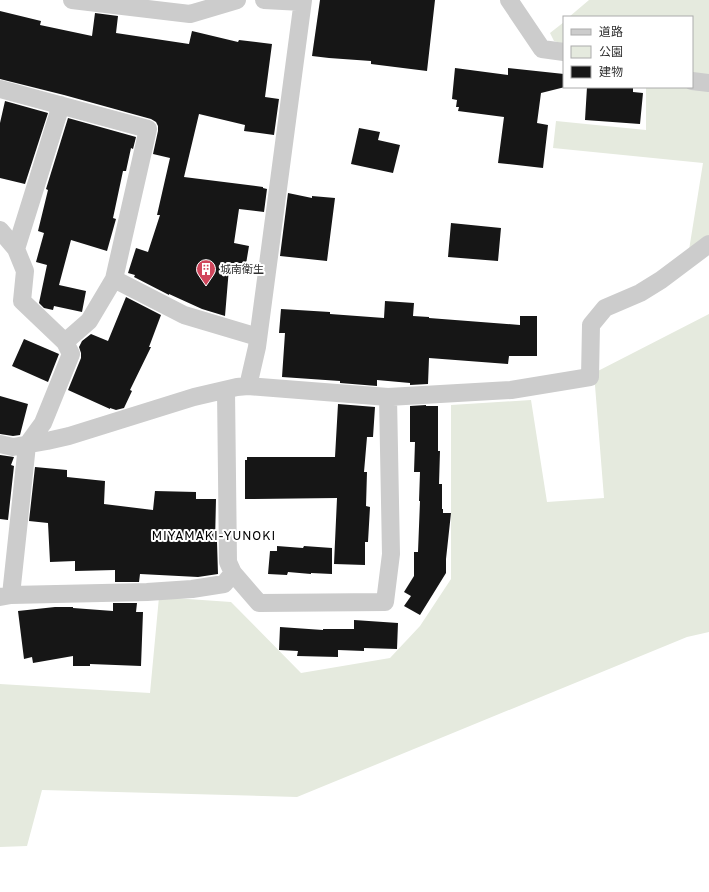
<svg xmlns="http://www.w3.org/2000/svg" width="709" height="892" font-family="'Golos Text','Noto Sans JP',sans-serif">
  <style>
    .green { fill: #e5eade }
    .building { fill: #161616 }
    .lines { fill: none; stroke-linecap: round; stroke-linejoin: round }
    .minor { stroke: #ccc; stroke-width: 18 }
    .labels { text-anchor: middle; stroke-width: 4; stroke-linejoin: round; paint-order: stroke }
    .poi-label { font-size: 11px; fill: #2f2f2f; stroke: #fff; text-anchor: start }
    .neighbourhood-label { font-size: 12px; letter-spacing: 1px; fill: #000; stroke: #fff }
  </style>
  <rect width="100%" height="100%" fill="#fff"/>
  <!-- green -->
  <path class="green" d="M589,0h120v75l-17,-2v-56h-123z
    M564,22v22l-10,-3 -4,-8z
    M646,87h63v148l-20,15 14,-87 -150,-15 3,-27 90,9z
    M709,314v318l-22,5 -390,160 -255,-7 -15,56 -27,1v-163l150,9 9,-96 72,5 70,71 89,-15 30,-32 31,-47v-174l80,-5 16,102 57,-4 -10,-125z"/>
  <!-- building -->
  <path class="building" d="M320,0h115l-8,71 -56,-7v-3l-42,-3 -17,-2z
    M0,11l41,10 -1,4 52,11 3,-23 23,3 -2,17 73,11 3,-13 46,11 1,-2 33,4 -7,53 14,2 -5,36 -30,-4 1,-6 -46,-11 -15,63 79,10v1l4,1 -3,23 -25,-3 -5,34 15,3 -4,24 -16,-2 -4,48 -23,-7 -33,-15v1l-35,-18 1,-2 -7,-2 8,-25 12,4 12,-37h-3l13,-57 -17,-4 5,-23v-5l-2,-4 -5,-3 -87,-24 -64,-16z
    M455,68l53,7v-7l56,6v13h1l-24,6 -4,30 11,2 -5,43 -45,-5 6,-46 -46,-6 1,-4h-3l1,-7 -5,-1z
    M587,87h46v5l10,1 -3,31 -55,-4z
    M5,101l43,12 -23,71 -25,-6v-55z
    M68,118l68,19 -3,12 -2,-1 -5,23h-3l-10,47 3,1 -9,32 -36,-11 -12,45 27,6 -4,21 -28,-6 -1,4 -9,-2 -5,-5 8,-38 -11,-3 8,-29 -6,-2 10,-41 -2,-1z
    M359,128l21,4 -2,8 22,5 -7,28 -42,-9z
    M288,193l24,5v-2l23,2 -8,63 -47,-5z
    M451,223l50,5 -3,33 -50,-4z
    M126,297l35,18 -12,32h2l-21,43 2,1 -8,17 -8,2 -6,-2v1l-42,-19 13,-32v-5l-2,-6 3,-6 9,-7 17,7z
    M385,301l29,2 -1,13 16,1v1l91,7v-9h17v40h-28l-1,8 -79,-6 -1,26 -18,1v-2l-33,-3v6l-37,-3v-2l-58,-4 3,-44h-6l2,-24 49,3v2l54,4z
    M24,339l35,15 -11,28 -36,-16z
    M0,396l28,8 -8,31 -7,1 -13,-2z
    M338,404l37,3 -2,30h-6l-3,35h3l-1,34 4,1 -2,35h-3v23l-31,-1 3,-66 -92,1v-39h2v-3h88z
    M426,405v1h12v45h2l-1,33h3v25h1v4h8l-5,46v14l-26,42 -16,-9 7,-10 -7,-4 10,-16v-24h4l2,-51h-1l1,-29h-6l1,-30h-5v-36z
    M0,455l14,2 -3,8 3,1 -6,54 -8,-1z
    M35,467l32,3v7l38,4 -1,23 49,6 2,-19 41,1v7h20l-1,43h2l1,32 -20,3 -58,-3 -1,8h-24v-12l-40,1v-10l-25,1 -2,-39 -19,-2z
    M277,546l26,2 1,-2 28,2v26l-21,-1v1l-23,-2 -1,3 -19,-1 2,-23h7z
    M113,603h24l-1,9h7l-2,54 -51,-2v2h-17v-10l-40,7 -1,-6 -8,2 -6,-48 37,-4h18v1l40,3z
    M354,620l44,3 -1,26 -33,-1v3l-26,-1v7l-41,-1 1,-5 -19,-1 1,-23 43,3v-1h31z"/>
  <g class="lines">
    <!-- minor -->
    <path class="minor" d="M72,0l118,14 47,-14
      M264,0l38,2
      M509,0l33,49 22,3
      M692,81l17,2
      M0,89l148,40 -34,150 -25,42 -24,21
      M0,230l16,19 9,22 -3,30 43,41 6,12 -28,69 -16,22 -16,150
      M16,249l45,-144
      M114,279l70,36 74,22
      M248,386l9,-39 46,-347
      M226,390l2,172 5,11
      M0,444l13,3 34,-6 22,-5 125,-39 43,-10 11,-1 140,11 123,-7 79,-13 1,-52 14,-17 35,-15 21,-13 48,-36
      M0,597l11,-2 136,-3 45,-3 32,-5 9,-11 26,30 126,-1 6,-48 -3,-157"/>
  </g>
  <!-- icons -->
  <defs>
    <g id="building-pin" transform="scale(1)"><path d="M0 17L-7.5 6A9.5 9.5 0 1 1 7.5 6Z" fill="#d0465c" stroke="#fff"/><path d="M-4-6H4V6H1V3H-1V6H-4ZM-2.5-4.3h1.7v1.8h-1.7ZM.8-4.3h1.7v1.8H.8ZM-2.5-1h1.7V.8h-1.7ZM.8-1h1.7V.8H.8Z" fill="#fff"/></g>
  </defs>
  <g fill-rule="evenodd">
    <use href="#building-pin" x="206" y="269"/>
  </g>
  <g class="labels">
    <!-- poi labels -->
    <g class="poi-label">
      <text x="220" y="273">城南衛生</text>
    </g>
    <!-- neighbourhood labels -->
    <g class="neighbourhood-label">
      <text x="214" y="540">MIYAMAKI-YUNOKI</text>
    </g>
  </g>
  <!-- legend -->
  <rect x="563" y="16" width="130" height="72" fill="#ffffff" stroke="#acacac"/>
  <rect x="571" y="29" width="20" height="6" fill="#cccccc" stroke="#acacac"/>
  <text x="599" y="36" font-size="12" fill="#2f2f2f">道路</text>
  <rect x="571" y="46" width="20" height="12" fill="#e5eade" stroke="#acacac"/>
  <text x="599" y="56" font-size="12" fill="#2f2f2f">公園</text>
  <rect x="571" y="66" width="20" height="12" fill="#161616" stroke="#acacac"/>
  <text x="599" y="76" font-size="12" fill="#2f2f2f">建物</text>
</svg>
